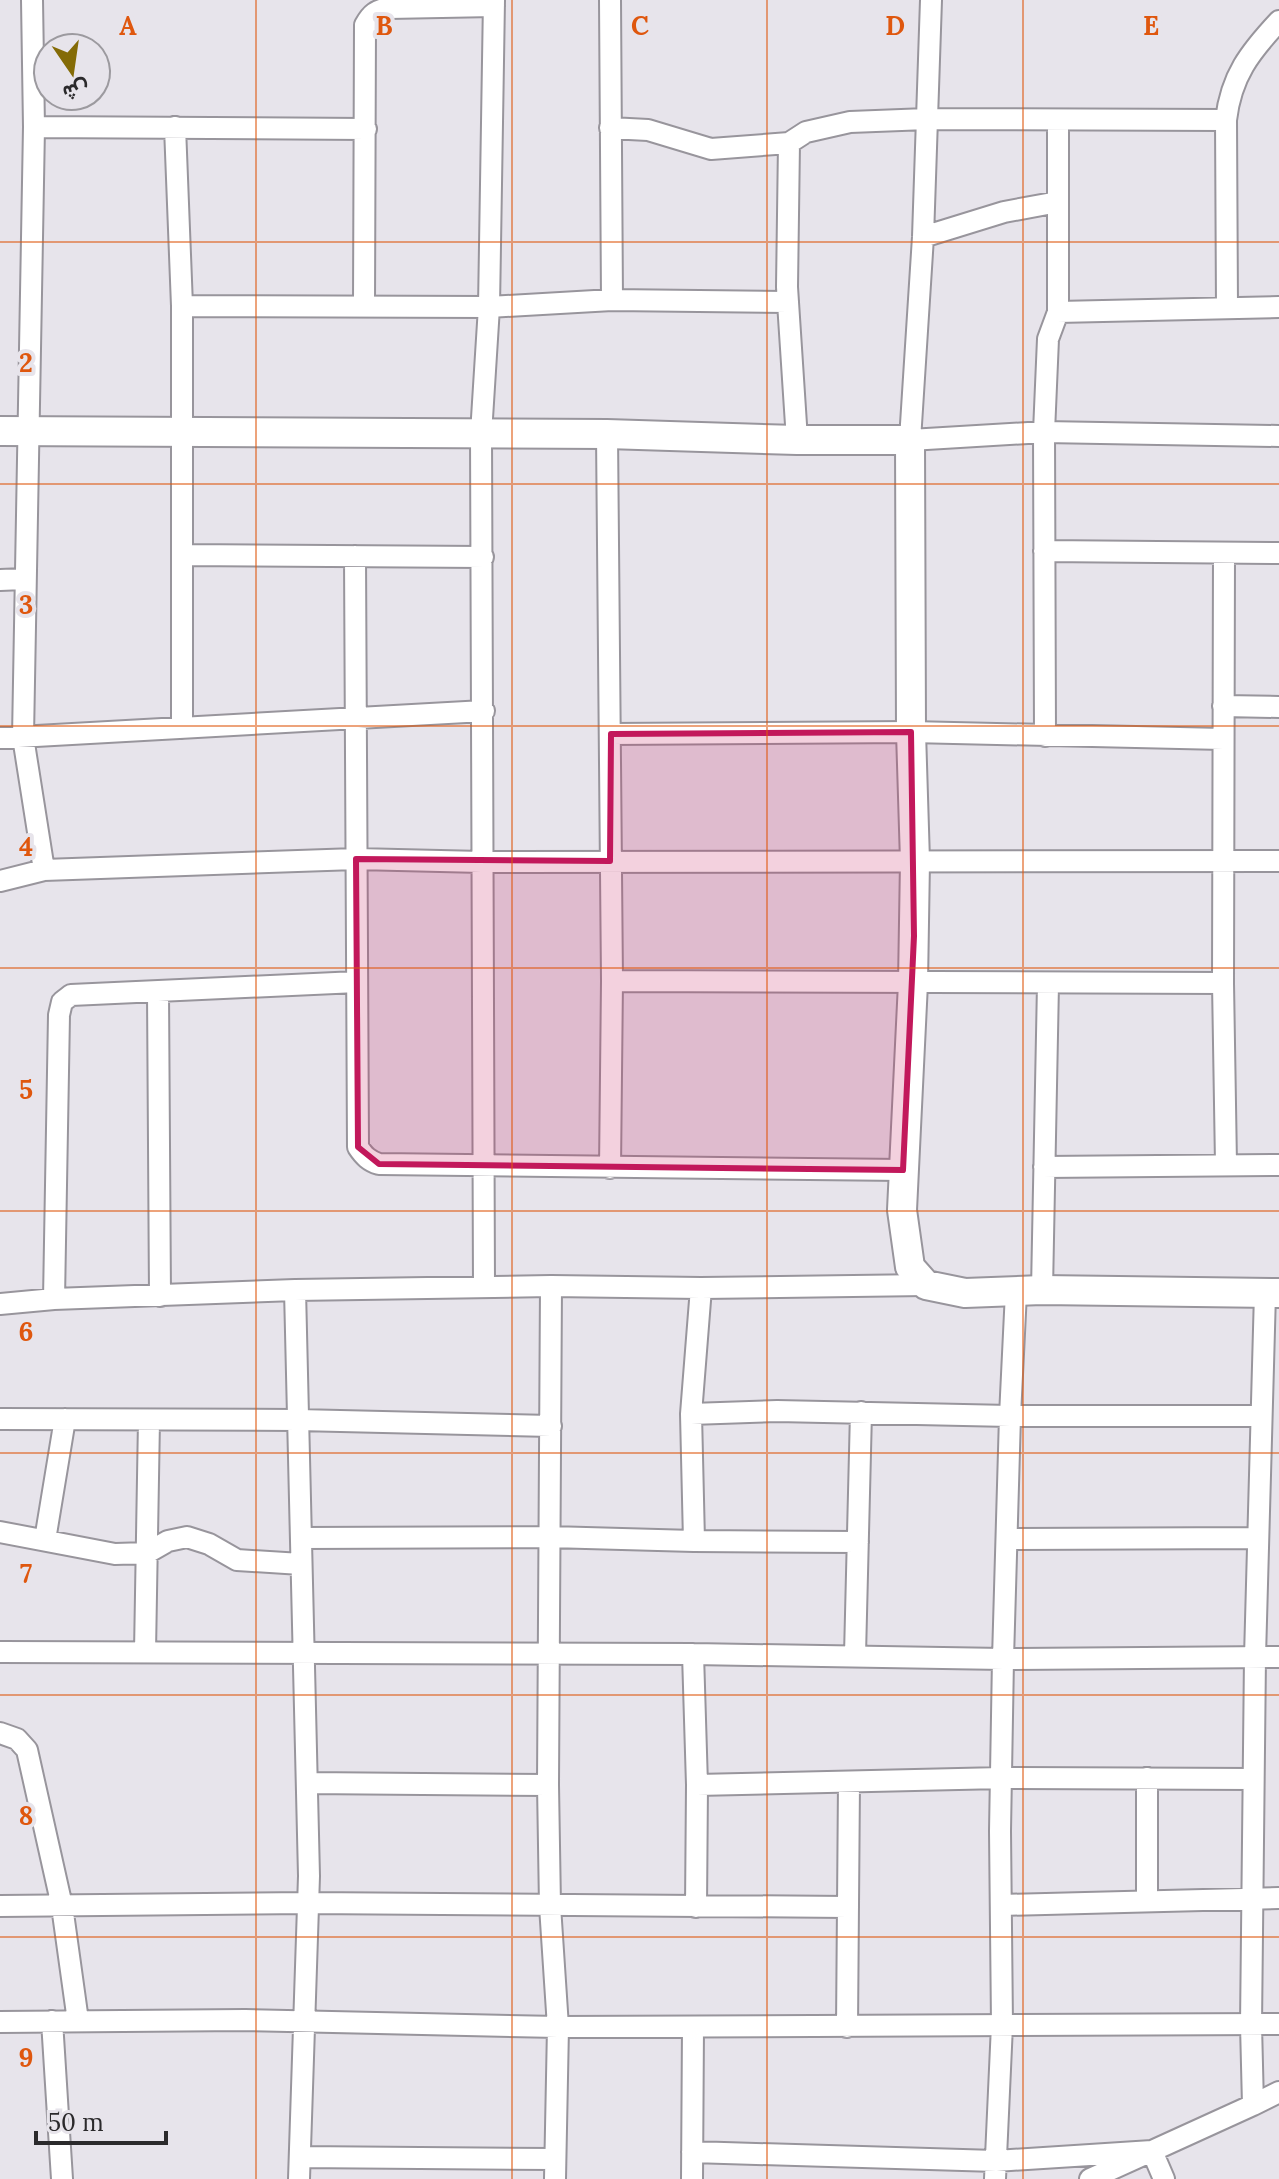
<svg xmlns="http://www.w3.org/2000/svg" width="1279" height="2179" font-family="Lora,Vazirmatn,serif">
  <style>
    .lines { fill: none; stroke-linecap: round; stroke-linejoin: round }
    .street-casing { stroke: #98959c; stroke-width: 24 }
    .secondary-casing { stroke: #98959c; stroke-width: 32 }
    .street { stroke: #fff; stroke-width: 20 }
    .secondary { stroke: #fff; stroke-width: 28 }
    .marked { fill: #c2185b; fill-opacity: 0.2; stroke: #c2185b; stroke-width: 6; stroke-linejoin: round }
    .grid { fill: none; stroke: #df570e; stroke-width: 2; stroke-opacity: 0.55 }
    .grid-label { font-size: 26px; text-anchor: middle; font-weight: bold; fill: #df570e; stroke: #e7e4eb; stroke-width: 8; stroke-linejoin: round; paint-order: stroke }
  </style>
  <rect width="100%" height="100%" fill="#e7e4eb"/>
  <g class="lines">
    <!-- street casing -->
    <g class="street-casing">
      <path id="street" d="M32,0l2,127 -11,610 21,133
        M610,0l2,300
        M931,0l-8,237 -13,203 134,-8 235,4
        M34,127l332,2
        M175,127l7,179v422
        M610,128l38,2 63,19 78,-6
        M923,237l81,-25 54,-10
        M364,305l1,-280c6,-11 11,-15 24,-17l105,-2
        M182,306l307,1 123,-7 176,2
        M1227,308l-1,-188c5,-44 24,-68 53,-99
        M1058,312l221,-5
        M607,434l5,547 -2,187
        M797,440l-10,-153 2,-144 17,-11 44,-10 77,-3 299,1
        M1044,551l235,2
        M1224,553l-1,430 3,181
        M183,555l300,2
        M355,556l3,591c6,9 11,14 21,17l524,6
        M0,580l24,-1
        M1223,706l56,1
        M611,734l300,-2 312,7
        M1045,736l-1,-304 4,-93 10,-27v-192
        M0,738l484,-27
        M0,881l44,-11 312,-11 126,3 797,-1
        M612,981l611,2
        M158,992l2,304
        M1044,1167l235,-2
        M484,1286l-3,-852 8,-127 5,-307
        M551,1286l-3,499 2,121 8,121 -3,152
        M295,1290l14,586 -10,303
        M1042,1290l6,-306
        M54,1299l5,-284 3,-13 9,-7 286,-13
        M0,1304l54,-5 241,-9 256,-4 150,2 225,-3
        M691,1414l86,-3 233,5h250
        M0,1419l298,1 253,6
        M0,1532l115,22 32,-1 21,-12 19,-4 22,7 28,16 64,4
        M301,1538l249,-1 144,4 164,1
        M1008,1539l249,-1
        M45,1540l20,-121
        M694,1541l-3,-127 10,-126
        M0,1652l693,2 310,5 276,-2
        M145,1652l4,-232
        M693,1654l4,131 -1,122
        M855,1655l6,-243
        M0,1733l17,6 10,11 35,156 16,115
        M307,1783l241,2
        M697,1785l305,-7 251,1
        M1147,1901v-123
        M1002,1905l277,-7
        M0,1906l308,-3 540,4
        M52,2021l10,158
        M0,2022l245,-2 313,7 721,-3
        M847,2027l2,-245
        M1253,2105l26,-13
        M692,2152l304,9 156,-10 101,-46 -2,-80 4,-368 10,-364
        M300,2157l254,2
        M692,2179l1,-152
        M995,2179l7,-154 -2,-194 3,-172 7,-243 6,-124
        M1090,2179l62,-28 12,28"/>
    </g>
    <!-- secondary casing -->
    <g class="secondary-casing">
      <path id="secondary" d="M0,431l607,3 190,6h113l1,292 4,129 -2,122 -11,227 8,57 16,18 39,8 77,-3 237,3"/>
    </g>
    <!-- street -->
    <use href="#street" class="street"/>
    <!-- secondary -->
    <use href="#secondary" class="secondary"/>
  </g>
  <!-- marked area -->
  <path class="marked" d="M911,732l3,204 -11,234 -524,-6 -21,-17 -2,-288 254,2 1,-127z"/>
  <!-- grid -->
  <path class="grid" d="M256,0v2179M512,0v2179M767,0v2179M1023,0v2179M0,242h1279M0,484h1279M0,726h1279M0,968h1279M0,1211h1279M0,1453h1279M0,1695h1279M0,1937h1279"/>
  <g class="grid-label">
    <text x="128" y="35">A</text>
    <text x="384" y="35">B</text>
    <text x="640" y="35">C</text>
    <text x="895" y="35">D</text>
    <text x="1151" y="35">E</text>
    <text x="26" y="372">2</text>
    <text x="26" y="614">3</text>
    <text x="26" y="856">4</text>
    <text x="26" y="1099">5</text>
    <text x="26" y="1341">6</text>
    <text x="26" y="1583">7</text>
    <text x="26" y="1825">8</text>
    <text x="26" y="2067">9</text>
  </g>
  <!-- north arrow -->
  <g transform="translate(72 72) rotate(167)"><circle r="38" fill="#e7e4eb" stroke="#9c9a9f" stroke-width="2"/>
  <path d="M0-6L14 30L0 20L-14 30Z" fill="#846b06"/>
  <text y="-12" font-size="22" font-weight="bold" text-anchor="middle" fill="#2b2a2c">ش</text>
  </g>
  <!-- scale -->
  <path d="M36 2131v12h130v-12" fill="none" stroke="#2b2a2c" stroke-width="4"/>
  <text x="48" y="2131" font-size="24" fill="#2b2a2c" stroke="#e7e4eb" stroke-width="6" paint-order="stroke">50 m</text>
</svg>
